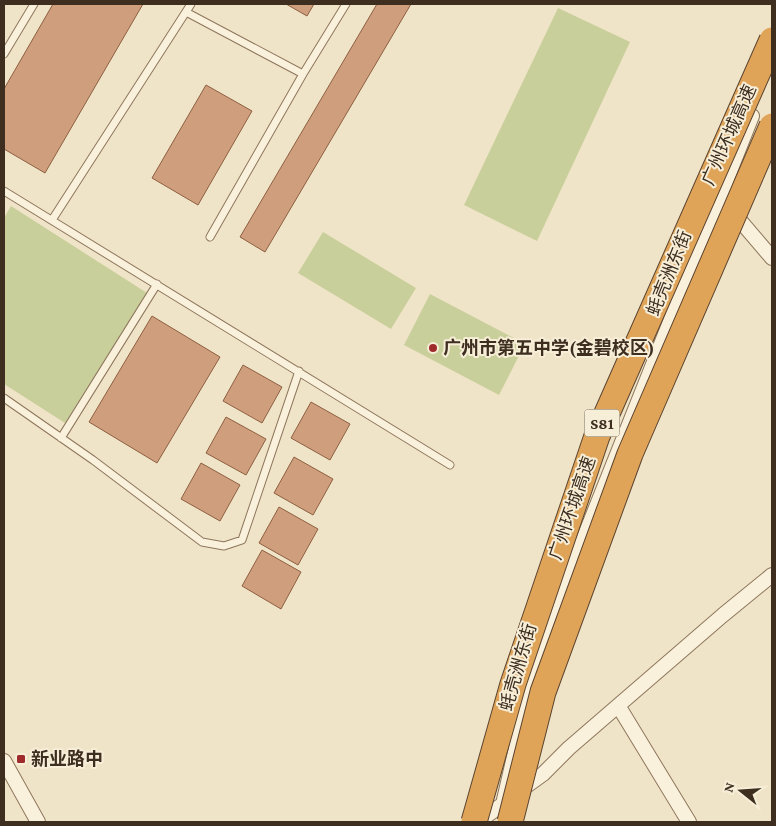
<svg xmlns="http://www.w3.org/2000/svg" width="776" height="826" font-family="'Crimson Pro','Noto Sans SC',serif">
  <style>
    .green { fill: #c9cf9b }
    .building { fill: #cf9f7d; stroke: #8d5f41 }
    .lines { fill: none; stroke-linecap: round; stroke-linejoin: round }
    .service-casing { stroke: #8d765c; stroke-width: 9 }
    .minor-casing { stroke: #8d765c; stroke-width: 16 }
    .service { stroke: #faf1dc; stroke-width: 7 }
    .minor { stroke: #faf1dc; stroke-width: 14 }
    .motorway-bridge-casing { stroke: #5b4430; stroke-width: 27; stroke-linecap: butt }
    .motorway-bridge { stroke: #e0a458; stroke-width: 25 }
    .poi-dot { fill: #9e2a2b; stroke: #f7eed8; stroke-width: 2 }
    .labels { text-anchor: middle; stroke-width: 4; stroke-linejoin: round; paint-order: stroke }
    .shield { fill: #f7eed8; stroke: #756857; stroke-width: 1 }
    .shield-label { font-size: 16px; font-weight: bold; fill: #3d2e20 }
    .street-label { font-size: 18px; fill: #3d2e20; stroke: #f7eed8 }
    .poi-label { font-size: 18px; font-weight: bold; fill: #3d2e20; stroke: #f7eed8; text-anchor: start }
  </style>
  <rect width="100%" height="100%" fill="#f0e4c8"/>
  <!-- green -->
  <path class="green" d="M558,8l72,34 -93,199 -73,-36z
    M11,206l136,87 -82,130 -61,-39v-166z
    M323,232l93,56 -25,41 -93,-56z
    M430,294l95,50 -26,51 -95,-50z"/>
  <!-- building -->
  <path class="building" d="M53,4h90l-98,169 -41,-24v-60z
    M286,4h28l-7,12z
    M377,4h34l-146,248 -25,-15z
    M206,85l46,26 -54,94 -46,-27z
    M152,316l68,41 -63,106 -68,-41z
    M243,365l39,22 -20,36 -39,-22z
    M311,402l39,22 -20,36 -39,-22z
    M226,417l40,22 -20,36 -40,-22z
    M294,457l39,22 -20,36 -39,-22z
    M201,463l39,22 -20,36 -39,-22z
    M279,507l39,22 -20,36 -39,-22z
    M262,550l39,22 -20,37 -39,-23z"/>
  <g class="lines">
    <!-- service casing -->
    <g class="service-casing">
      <path id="service" d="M186,12l117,62
        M4,54l30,-50
        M4,191l446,274
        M52,220l139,-216
        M210,237l93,-163 43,-70
        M4,398l89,62 109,82 22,4 18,-6 57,-169
        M61,438l96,-154"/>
    </g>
    <!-- minor casing -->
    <g class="minor-casing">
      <path id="minor" d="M731,210l41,48
        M619,707l70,115
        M4,761l34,61
        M518,792l25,-18 26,-26 154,-133 49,-40
        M478,822l25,-18 35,-151 214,-537"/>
    </g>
    <!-- service -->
    <use href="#service" class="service"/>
    <!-- minor -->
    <use href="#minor" class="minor"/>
    <!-- motorway-bridge casing -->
    <g class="motorway-bridge-casing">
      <path id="motorway-bridge" d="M474,822l39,-138 84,-248 175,-396
        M510,822l33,-130 87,-238 142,-328"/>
    </g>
    <!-- motorway-bridge -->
    <use href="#motorway-bridge" class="motorway-bridge"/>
  </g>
  <!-- markers -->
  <g class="poi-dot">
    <circle cx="433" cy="348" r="5"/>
    <rect x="16" y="754" width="10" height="10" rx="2.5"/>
  </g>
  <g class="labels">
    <!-- shield labels -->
    <rect class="shield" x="584.5" y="409.5" width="35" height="27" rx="4"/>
    <g class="shield-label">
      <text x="602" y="429">S81</text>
    </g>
    <!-- street labels -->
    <g class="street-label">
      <text transform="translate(729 135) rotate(-66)" y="6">广州环城高速</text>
      <text transform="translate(669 273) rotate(-68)" y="6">蚝壳洲东街</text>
      <text transform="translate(572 508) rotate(-71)" y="6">广州环城高速</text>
      <text transform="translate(518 667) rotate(-74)" y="6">蚝壳洲东街</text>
    </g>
    <!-- poi labels -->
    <g class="poi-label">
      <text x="443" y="354">广州市第五中学(金碧校区)</text>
      <text x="31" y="765">新业路中</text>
    </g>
  </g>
  <!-- border -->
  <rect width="776" height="826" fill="none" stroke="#3d2e20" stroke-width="10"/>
  <!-- north arrow -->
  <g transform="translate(741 791) rotate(287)" stroke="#f7eed8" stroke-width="4" paint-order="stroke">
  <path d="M0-4L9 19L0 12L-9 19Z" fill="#3d2e20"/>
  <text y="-8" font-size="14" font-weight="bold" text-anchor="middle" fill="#3d2e20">N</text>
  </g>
</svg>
